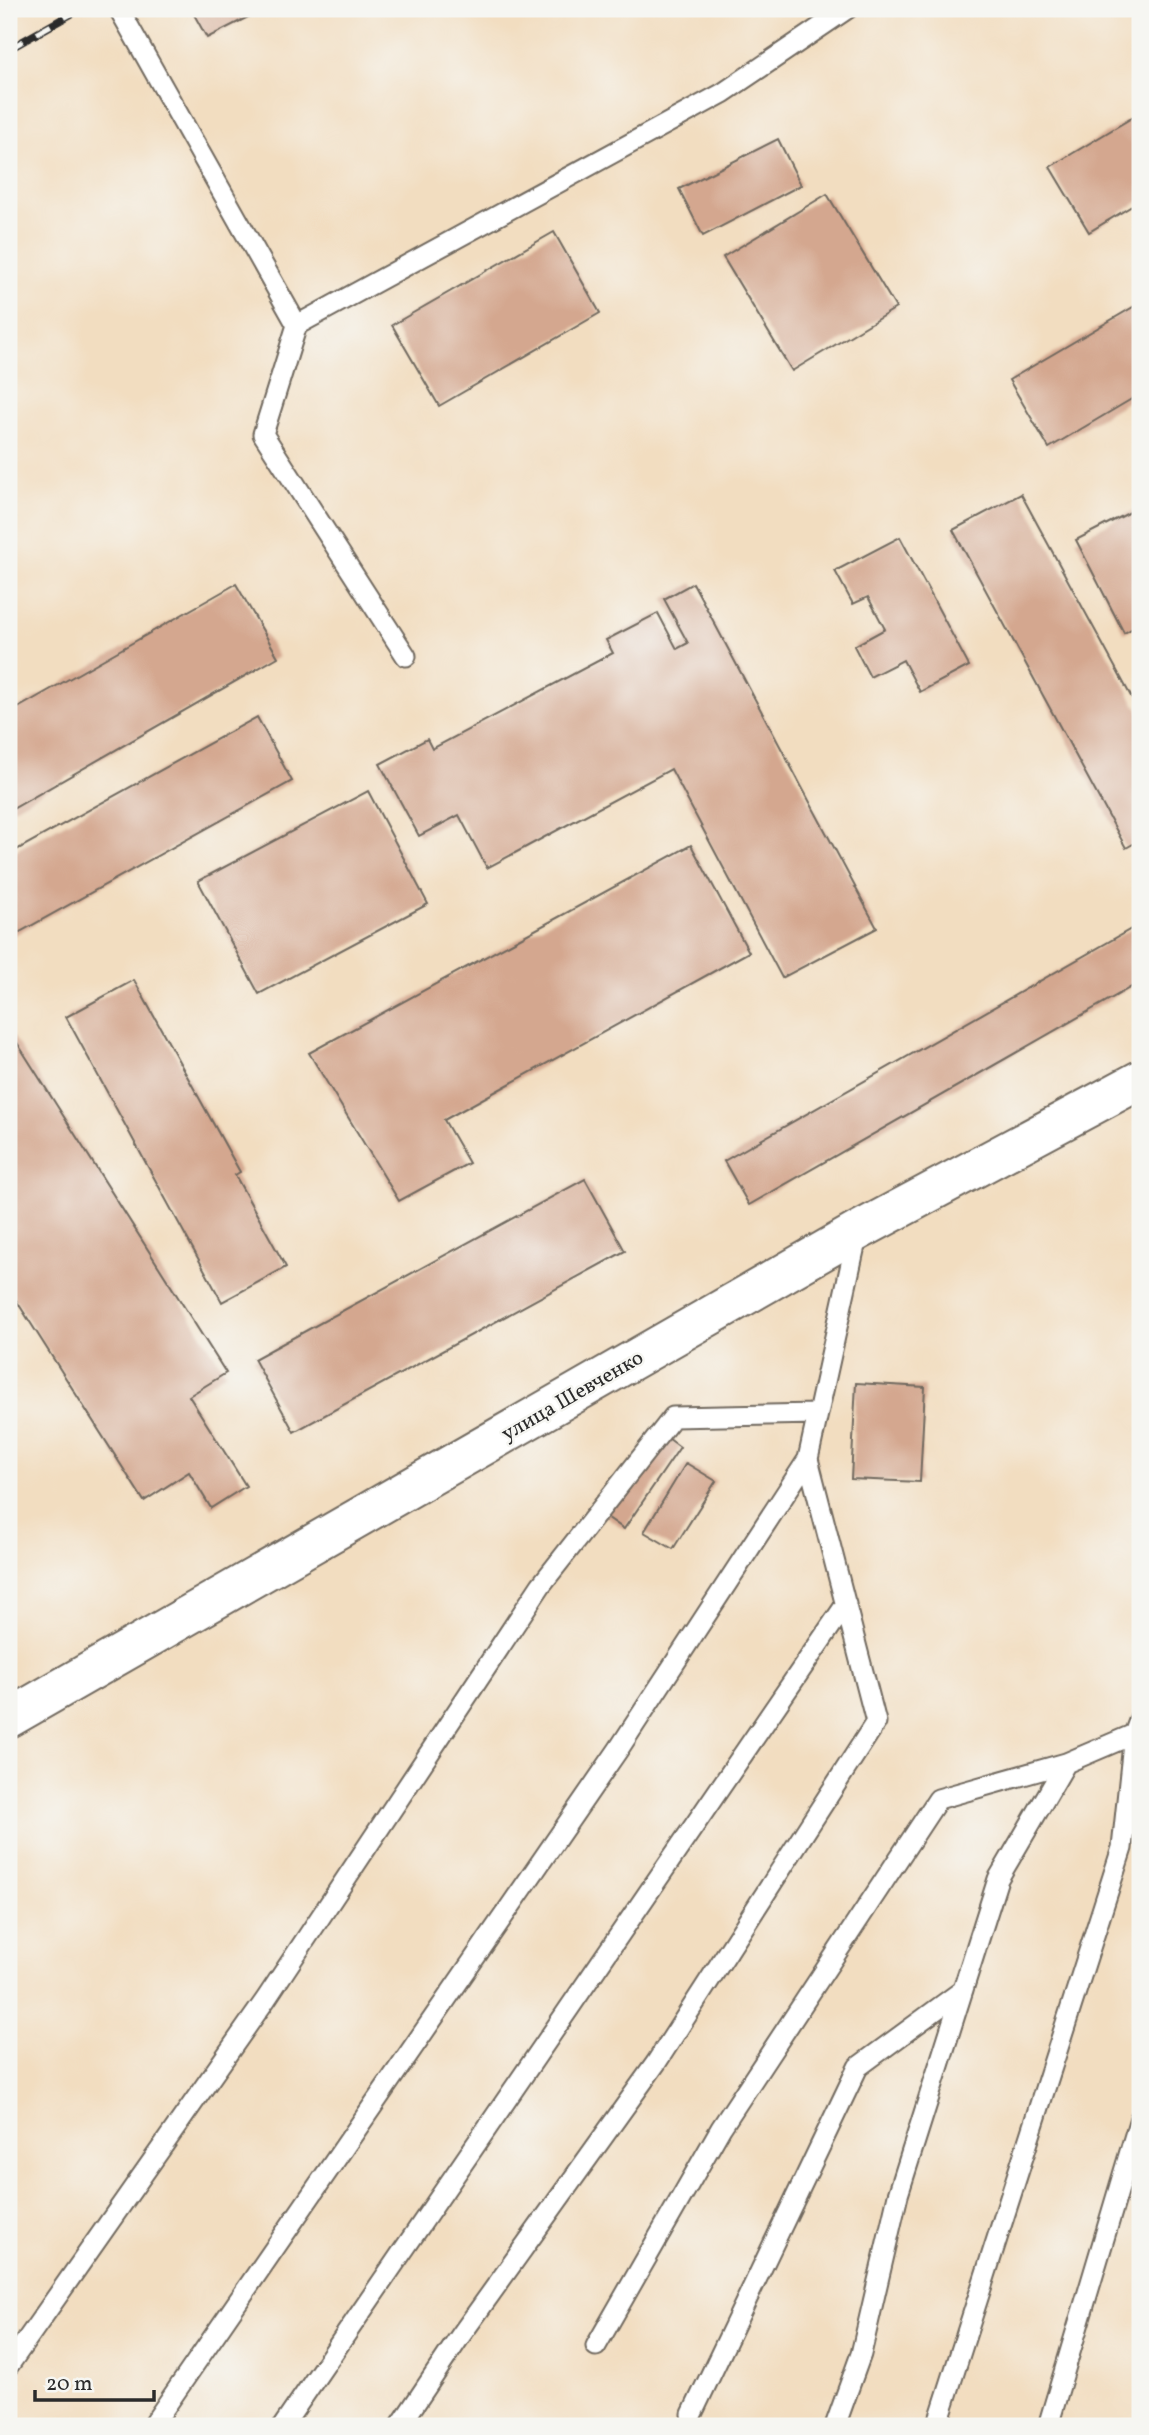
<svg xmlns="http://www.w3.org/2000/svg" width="1149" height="2435" font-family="Vollkorn,serif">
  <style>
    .building { fill: #d4a78f }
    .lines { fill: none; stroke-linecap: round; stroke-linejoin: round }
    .service-casing { stroke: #71695f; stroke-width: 23 }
    .minor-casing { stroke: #71695f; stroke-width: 42 }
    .service { stroke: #fff; stroke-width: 19 }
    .minor { stroke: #fff; stroke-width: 38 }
    .rail-casing { stroke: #2b2b2b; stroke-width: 8 }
    .rail { stroke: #f6f6f2; stroke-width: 5; stroke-dasharray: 16; stroke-linecap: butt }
    .labels { text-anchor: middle; stroke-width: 5; stroke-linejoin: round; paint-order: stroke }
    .street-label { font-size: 21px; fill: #2b2b2b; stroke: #f6f6f2 }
  </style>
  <rect width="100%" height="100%" fill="#f6f6f2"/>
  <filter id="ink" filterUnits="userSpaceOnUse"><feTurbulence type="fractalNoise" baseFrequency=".0143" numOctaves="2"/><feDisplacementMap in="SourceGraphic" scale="14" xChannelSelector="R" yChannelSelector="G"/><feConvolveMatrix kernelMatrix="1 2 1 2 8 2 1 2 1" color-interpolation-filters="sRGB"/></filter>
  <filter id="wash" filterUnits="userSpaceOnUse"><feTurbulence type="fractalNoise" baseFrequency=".00686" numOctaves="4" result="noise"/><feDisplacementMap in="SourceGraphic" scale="28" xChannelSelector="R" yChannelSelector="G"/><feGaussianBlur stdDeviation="1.57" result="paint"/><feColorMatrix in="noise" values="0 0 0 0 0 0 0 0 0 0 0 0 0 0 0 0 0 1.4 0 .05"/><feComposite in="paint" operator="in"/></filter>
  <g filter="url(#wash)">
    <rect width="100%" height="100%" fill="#f2ddc0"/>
    <g id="blocks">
      <!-- building -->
      <path class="building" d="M191,9h63l2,4 -49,25z
        M1140,113v88l-51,31 -39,-65z
        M778,139l23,46 -98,51 -24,-47z
        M827,194l69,114 -104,63 -69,-114z
        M554,232l46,81 -161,93 -47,-81z
        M1140,303v91l-91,54 -40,-68z
        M1021,494l119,219v127l-14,8 -173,-318z
        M1140,507v117l-16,9 -48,-93z
        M900,537l69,129 -49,26 -17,-32 -33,17 -16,-31 31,-17 -17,-32 -15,7 -18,-33z
        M693,583l184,345 -95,50 -111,-209 -184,99 -28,-53 -40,21 -39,-72 47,-25 5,10 181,-96 -7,-13 52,-27 19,36 11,-6 -24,-44z
        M236,584l42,73 -269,154v-98z
        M257,717l35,64 -283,157v-84z
        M368,791l60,113 -169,90 -61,-113z
        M691,845l58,107 -305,168 25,43 -70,38 -90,-148z
        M1140,924v58l-391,223 -25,-44z
        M134,980l106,192 -5,3 51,92 -64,35 -156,-285z
        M9,1030l217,343 -37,23 57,90 -35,22 -22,-36 -45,29 -135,-212z
        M585,1179l40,72 -331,181 -40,-73z
        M856,1383l69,4 -5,95 -69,-3z
        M661,1433l19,14 -56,82 -20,-14z
        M686,1463l30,18 -43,68 -29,-17z"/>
    </g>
  </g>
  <g filter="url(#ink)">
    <use href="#blocks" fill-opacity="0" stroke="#71695f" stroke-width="2"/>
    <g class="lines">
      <!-- service casing -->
      <g class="service-casing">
        <path id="service" d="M119,9l178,316
          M406,656l-143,-222 34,-109 426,-232 124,-84
          M596,2346l125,-218 217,-329 128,-36
          M9,2365l257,-366 275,-414 132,-168 145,-3
          M692,2414l166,-347 105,-77
          M152,2426l466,-676 190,-291
          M283,2426l563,-822
          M400,2426l61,-91 195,-272 220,-341 -68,-263 50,-227
          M835,2426l26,-72 37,-159 100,-316 68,-116 68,-29
          M937,2426l185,-578 12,-114 6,-16
          M1048,2426l92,-308"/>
      </g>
      <!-- minor casing -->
      <g class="minor-casing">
        <path id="minor" d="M9,1718l849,-487 282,-151"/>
      </g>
      <!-- service -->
      <use href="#service" class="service"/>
      <!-- minor -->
      <use href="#minor" class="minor"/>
      <!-- rail casing -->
      <g class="rail-casing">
        <path id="rail" d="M9,49l71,-40"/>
      </g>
      <!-- rail -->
      <use href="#rail" class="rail"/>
    </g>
  </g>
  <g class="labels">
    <!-- street labels -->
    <g class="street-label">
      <text transform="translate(572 1395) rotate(-30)" y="7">улица Шевченко</text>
    </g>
  </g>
  <!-- margin -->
  <rect width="1149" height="2435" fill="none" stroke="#f6f6f2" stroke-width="35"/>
  <!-- scale -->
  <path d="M35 2390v10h119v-10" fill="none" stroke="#2b2b2b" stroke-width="3.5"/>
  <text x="46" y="2390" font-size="21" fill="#2b2b2b" stroke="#f6f6f2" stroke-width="5" paint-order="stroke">20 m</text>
</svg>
